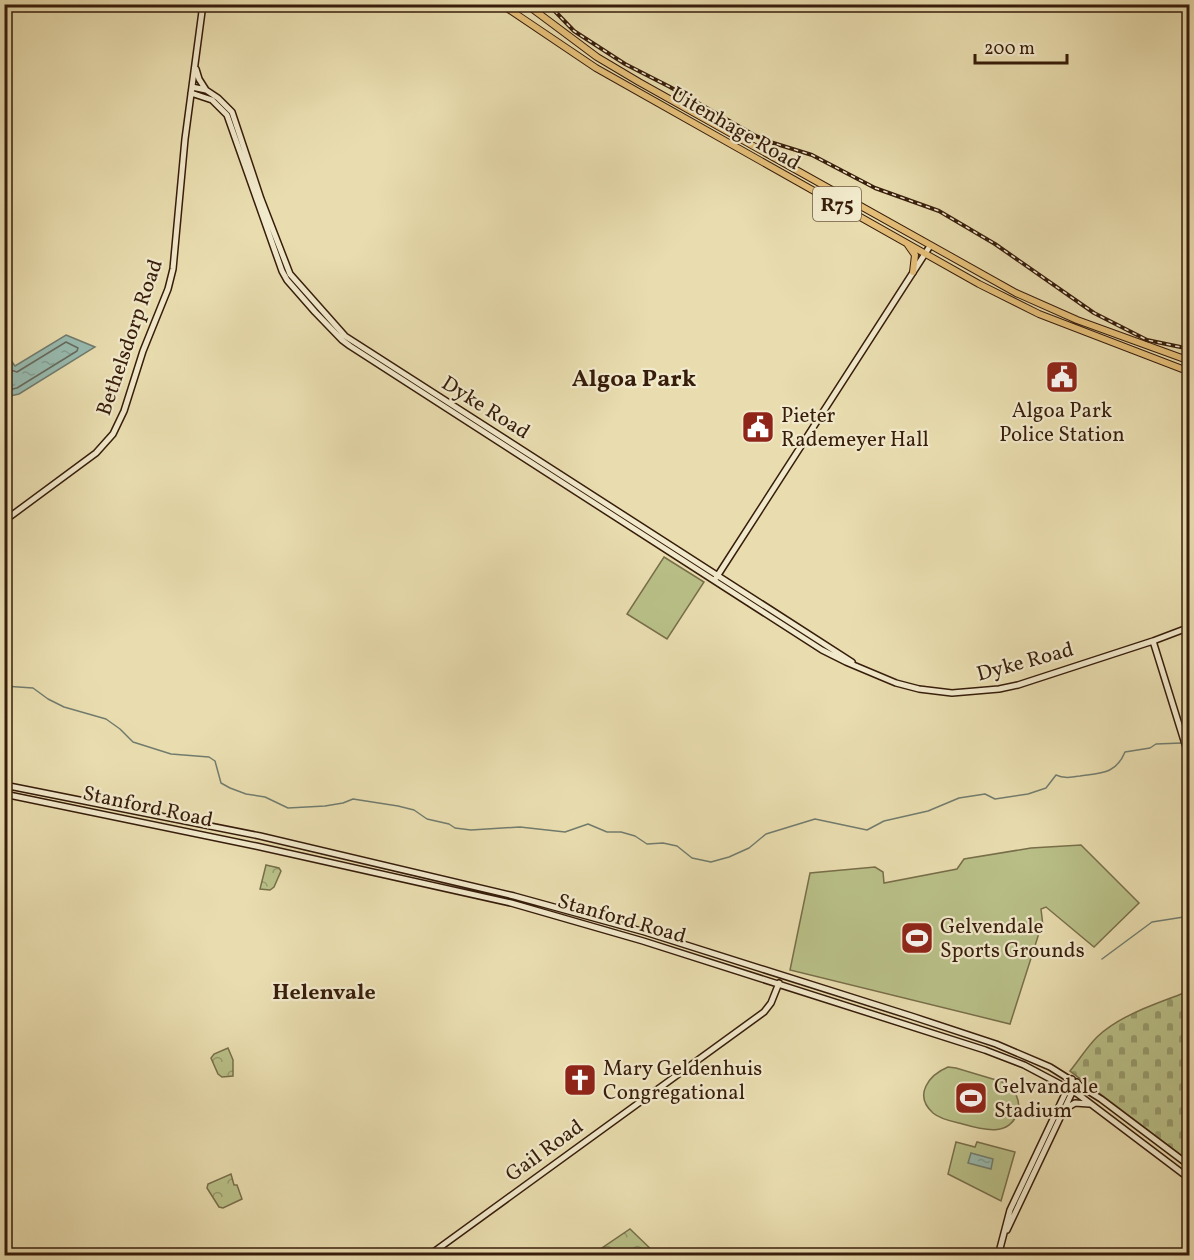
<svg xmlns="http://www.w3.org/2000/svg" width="1194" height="1260" font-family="Vollkorn,serif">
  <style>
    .forest { fill: url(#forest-crowns); stroke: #786e4a; stroke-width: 1.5 }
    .cemetery { fill: url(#cemetery-stones); stroke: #786e4a; stroke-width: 1.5 }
    .pitch { fill: #b9c088; stroke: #786e4a; stroke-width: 1.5 }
    .water { fill: url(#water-ripples); stroke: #717c6e; stroke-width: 1.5 }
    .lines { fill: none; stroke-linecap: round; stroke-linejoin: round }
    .shore { stroke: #686c5e; stroke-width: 1.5 }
    .stream { stroke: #717c6e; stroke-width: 1.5 }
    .secondary-casing { stroke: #371d0b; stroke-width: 8 }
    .primary-casing { stroke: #371d0b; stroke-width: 8 }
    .secondary { stroke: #f1e9cb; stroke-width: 5 }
    .primary { stroke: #e4be78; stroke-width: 6 }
    .rail-casing { stroke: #371d0b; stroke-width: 4 }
    .rail { stroke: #f1e9cb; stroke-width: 1.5; stroke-dasharray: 4.5; stroke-linecap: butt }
    .labels { text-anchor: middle; stroke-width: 4.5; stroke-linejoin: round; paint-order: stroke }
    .shield { fill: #f1e9cb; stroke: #6f5a45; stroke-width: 1.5 }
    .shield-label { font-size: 20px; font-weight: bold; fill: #371d0b }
    .street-label { font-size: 21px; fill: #371d0b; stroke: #f1e9cb }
    .poi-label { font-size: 21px; fill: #371d0b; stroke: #f1e9cb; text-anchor: start }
    .neighbourhood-label { font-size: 22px; font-weight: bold; fill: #371d0b; stroke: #f1e9cb }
    .quarter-label { font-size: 24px; font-weight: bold; fill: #371d0b; stroke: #f1e9cb }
  </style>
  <defs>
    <pattern id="forest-crowns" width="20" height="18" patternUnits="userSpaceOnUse" patternTransform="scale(1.5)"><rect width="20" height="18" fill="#b9c088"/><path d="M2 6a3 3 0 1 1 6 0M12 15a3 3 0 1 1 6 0" fill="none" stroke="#979b6d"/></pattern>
    <pattern id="cemetery-stones" width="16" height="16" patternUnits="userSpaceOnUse" patternTransform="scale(1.5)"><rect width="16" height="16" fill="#b9c088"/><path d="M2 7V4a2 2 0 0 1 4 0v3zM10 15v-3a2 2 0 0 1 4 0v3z" fill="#979b6d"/></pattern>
    <pattern id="water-ripples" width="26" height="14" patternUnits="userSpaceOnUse" patternTransform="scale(1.5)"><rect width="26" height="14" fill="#98bbb0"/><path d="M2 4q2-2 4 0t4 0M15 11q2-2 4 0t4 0" fill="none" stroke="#84a096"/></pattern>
  </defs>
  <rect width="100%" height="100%" fill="#e9ddaf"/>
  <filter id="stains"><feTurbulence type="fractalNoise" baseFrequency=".00333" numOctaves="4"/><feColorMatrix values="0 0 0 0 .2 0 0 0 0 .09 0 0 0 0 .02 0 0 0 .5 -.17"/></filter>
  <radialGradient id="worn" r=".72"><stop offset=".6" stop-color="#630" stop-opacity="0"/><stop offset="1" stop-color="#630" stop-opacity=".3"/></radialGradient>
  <!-- forest -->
  <path class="forest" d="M266,865l13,3 2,3 -7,16 -4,3 -10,-1z
    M228,1048l5,12v16l-11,1 -4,-3 -7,-16 3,-4z
    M231,1174l3,11h3l5,14 -19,9 -4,-1 -12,-19 1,-4z
    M630,1229l27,26h-59l1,-5z"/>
  <!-- cemetery -->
  <path class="cemetery" d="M1189,991v170l-119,-90c9,-11 17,-24 27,-34 24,-23 62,-34 92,-46z"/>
  <!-- pitch -->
  <path class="pitch" d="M664,557l40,25 -37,57 -40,-25z
    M1081,845l58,58 -45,44 -48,-40 -5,2 2,17 -3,4 -30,94 -220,-54 20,-97 65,-6 8,5 1,11 73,-14 7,-10 67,-11z
    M948,1067l8,1 50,15c8,6 15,17 12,28 -8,28 -38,18 -59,12 -9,-2 -19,-4 -26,-10 -20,-18 -4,-38 15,-46z
    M956,1142l19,5 2,-5 38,10 -14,49 -53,-27z"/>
  <!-- water -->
  <path class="water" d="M66,335l29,12 -76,47 -14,3v-45l10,14z
    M971,1153l22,6 -2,10 -23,-6z"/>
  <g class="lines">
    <!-- shore -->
    <path class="shore" d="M4,362l7,8 6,2 49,-30 12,6 -1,3 -60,37 -13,3"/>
    <!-- stream -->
    <path class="stream" d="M4,686l29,2 15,11 16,8 42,12 14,10 13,13 38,12 38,3 6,4 6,22 9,5 16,6 19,3 23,11 37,-2 18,-3 10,-4 45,7 16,4 13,9 22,5 6,4 16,2 49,-3 45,5 23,-8 19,8h14l14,4 12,8 16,-1 14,3 15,12 19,4 18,-5 20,-9 17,-14 49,-15 52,11 17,-9 44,-10 31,-13 26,-4 10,5 33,-5 18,-6 10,-13c10,4 14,2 24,1 21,-3 36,-2 45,-24l25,-4 6,-4 26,-1
      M4,938c7,31 7,65 0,96
      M1102,959l50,-37 38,-6"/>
    <!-- secondary casing -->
    <g class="secondary-casing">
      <path id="secondary" d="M196,69l3,10 7,11
        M192,87l14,3 12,8 14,14 29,87 29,75 55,62 507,326
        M191,93l21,7 15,15 55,156 5,9 28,32 27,28 8,6 472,304 24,12 50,21 23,6 33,4 47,-4 19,-4 135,-44 37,-14
        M4,521l92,-68 17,-19 11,-23 19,-60 25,-62 5,-20 12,-130 18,-135
        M716,578l214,-332
        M1153,641l37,119
        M4,785l256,51 254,60 131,36 269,85 82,27 54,23 51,32 89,67
        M4,794l252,52 255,57 132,38 342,109 39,15 51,27 115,87
        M1065,1109l10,-6 14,1
        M1007,1230l70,-148
        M428,1256l336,-244 7,-9 8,-20
        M998,1256l12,-46 62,-131"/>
    </g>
    <!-- primary casing -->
    <g class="primary-casing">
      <path id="primary" d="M501,4l95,64 383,216 60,30 151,58
        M526,4l71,53 42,25 377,211 61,27 113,41
        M908,245l7,10 -2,17"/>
    </g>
    <!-- secondary -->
    <use href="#secondary" class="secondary"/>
    <!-- primary -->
    <use href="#primary" class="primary"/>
    <!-- rail casing -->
    <g class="rail-casing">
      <path id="rail" d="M548,4l26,27 51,33 45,23 84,48 13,6 45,14 63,33 64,23 56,33 99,69 53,27 43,9"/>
    </g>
    <!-- rail -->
    <use href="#rail" class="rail"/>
  </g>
  <!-- icons -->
  <defs>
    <g id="civic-square" transform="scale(1.725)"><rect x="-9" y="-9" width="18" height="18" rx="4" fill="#8f2418" stroke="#f1e9cb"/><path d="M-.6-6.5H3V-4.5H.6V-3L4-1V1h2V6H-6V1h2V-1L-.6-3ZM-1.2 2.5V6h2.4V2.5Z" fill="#fff"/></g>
    <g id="stadium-square" transform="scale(1.725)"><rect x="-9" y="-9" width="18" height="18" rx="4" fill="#8f2418" stroke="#f1e9cb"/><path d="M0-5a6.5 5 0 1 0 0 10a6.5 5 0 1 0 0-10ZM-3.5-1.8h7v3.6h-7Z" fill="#fff"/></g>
    <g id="church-square" transform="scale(1.725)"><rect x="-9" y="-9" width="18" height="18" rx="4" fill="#8f2418" stroke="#f1e9cb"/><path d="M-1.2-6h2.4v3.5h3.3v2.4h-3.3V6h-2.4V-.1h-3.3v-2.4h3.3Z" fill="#fff"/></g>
  </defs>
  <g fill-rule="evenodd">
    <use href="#civic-square" x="1062" y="377"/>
    <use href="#civic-square" x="758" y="427"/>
    <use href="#stadium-square" x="917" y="938"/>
    <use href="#church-square" x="580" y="1080"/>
    <use href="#stadium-square" x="971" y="1098"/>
  </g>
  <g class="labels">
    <!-- shield labels -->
    <rect class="shield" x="813" y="187" width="48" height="34" rx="4.5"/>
    <g class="shield-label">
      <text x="837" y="211">R75</text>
    </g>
    <!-- street labels -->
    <g class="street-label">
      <text transform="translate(736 128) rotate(30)" y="7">Uitenhage Road</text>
      <text transform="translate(129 337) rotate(-71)" y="7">Bethelsdorp Road</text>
      <text transform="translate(486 407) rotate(32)" y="7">Dyke Road</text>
      <text transform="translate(1025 661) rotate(-15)" y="7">Dyke Road</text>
      <text transform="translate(148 806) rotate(12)" y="7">Stanford Road</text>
      <text transform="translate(622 918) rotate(16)" y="7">Stanford Road</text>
      <text transform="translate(544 1150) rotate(-36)" y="7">Gail Road</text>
    </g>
    <!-- poi labels -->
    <g class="poi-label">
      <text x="1062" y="417" text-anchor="middle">Algoa Park<tspan x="1062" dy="24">Police Station</tspan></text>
      <text x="781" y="422">Pieter<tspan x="781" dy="24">Rademeyer Hall</tspan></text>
      <text x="940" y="933">Gelvendale<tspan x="940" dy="24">Sports Grounds</tspan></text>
      <text x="603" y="1075">Mary Geldenhuis<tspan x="603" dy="24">Congregational</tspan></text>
      <text x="994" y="1093">Gelvandale<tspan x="994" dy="24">Stadium</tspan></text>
    </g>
    <!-- neighbourhood labels -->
    <g class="neighbourhood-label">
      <text x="324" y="999">Helenvale</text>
    </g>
    <!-- quarter labels -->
    <g class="quarter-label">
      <text x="634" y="386">Algoa Park</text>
    </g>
  </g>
  <!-- margin -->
  <rect width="1194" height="1260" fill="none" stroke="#e9ddaf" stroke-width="24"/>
  <rect x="6" y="6" width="1182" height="1248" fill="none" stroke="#371d0b" stroke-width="3"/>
  <rect x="12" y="12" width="1170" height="1236" fill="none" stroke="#371d0b" stroke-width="1.5"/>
  <!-- scale -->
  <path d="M975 54v9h92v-9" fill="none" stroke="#371d0b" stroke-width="3"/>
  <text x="984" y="54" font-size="18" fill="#371d0b" stroke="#f1e9cb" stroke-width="4.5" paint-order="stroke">200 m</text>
  <rect width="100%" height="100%" filter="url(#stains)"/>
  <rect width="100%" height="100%" fill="url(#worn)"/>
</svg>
